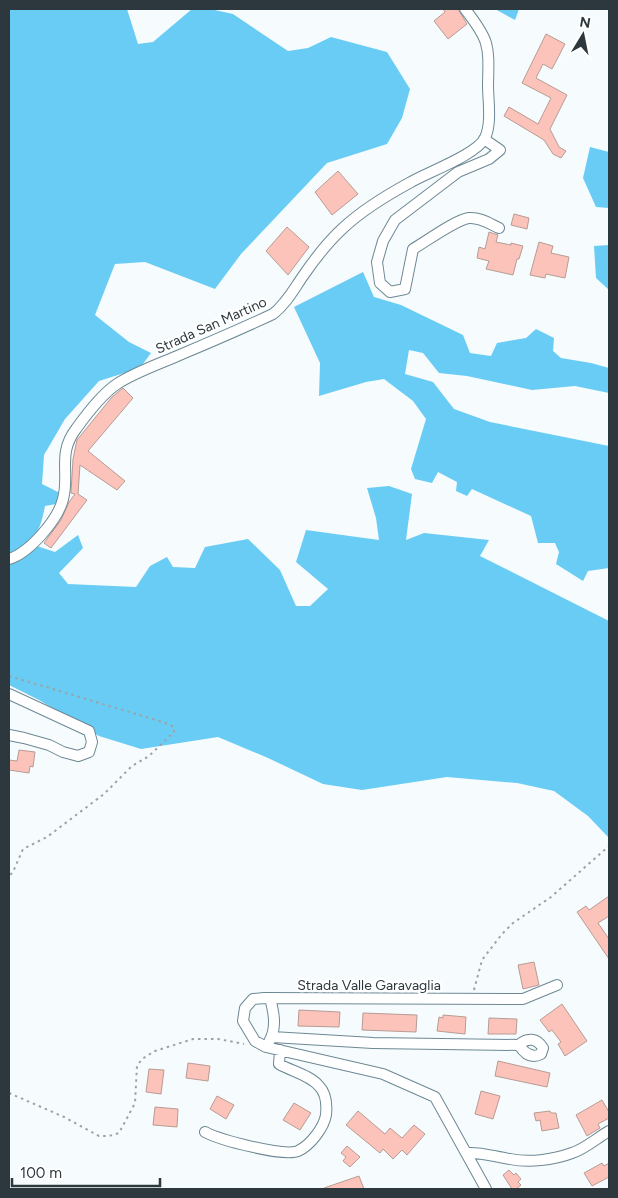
<svg xmlns="http://www.w3.org/2000/svg" width="618" height="1198" font-family="Figtree,sans-serif">
  <style>
    .forest { fill: #69ccf4 }
    .building { fill: #fbc3b9; stroke: #b89b95 }
    .lines { fill: none; stroke-linecap: round; stroke-linejoin: round }
    .minor-casing { stroke: #6d8894; stroke-width: 12 }
    .path { stroke: #9ba3a7; stroke-width: 2; stroke-dasharray: 2.5 4; stroke-linecap: butt }
    .minor { stroke: #fff; stroke-width: 10 }
    .labels { text-anchor: middle; stroke-width: 4.5; stroke-linejoin: round; paint-order: stroke }
    .street-label { font-size: 14px; fill: #2d383e; stroke: #fff }
  </style>
  <rect width="100%" height="100%" fill="#f6fcfe"/>
  <!-- forest -->
  <path class="forest" d="M9,9h118l11,35 15,-2 39,-33h18l23,5 55,37 20,-3 23,-11 56,15 23,37 -8,29 -15,26 -60,19 -86,91 -26,35 -70,-27 -30,2 -20,51 34,27 22,11 -11,15 -41,13 -34,38 -21,36 -2,29 18,9 -4,11 -11,2c-5,27 -11,37 -36,48z
    M495,9h24l-4,11z
    M590,147l19,5v56l-13,-1 -13,-29z
    M609,245v45l-13,-12 -2,-32z
    M363,272l11,25 27,8 62,30 7,18 21,3 6,-13 29,-5 10,-9 18,9 -1,13 8,7 30,5 18,5v25l-34,-7 -43,4 -65,-14 -28,-3 -16,-20 -14,-3 -4,24 28,8 21,27 36,13 119,24v122l-21,3 -5,10 -27,-17 3,-12 -4,-9h-17l-7,-27 -59,-27 -5,7 -11,-5 1,-9 -19,-10 -6,11 -17,-4 -4,-10 15,-50 -13,-18 -29,-22 -18,3 -47,14 1,-33 -26,-56z
    M389,486l23,8 -6,46 18,-7 65,7 -9,16 129,65v217l-21,-22 -34,-25 -37,-8 -70,-6 -85,13 -39,-6 -55,-26 -50,-21 -77,12 -42,-13 -60,-36 -30,-15v-123l28,-16 18,6 23,-17 5,13 -24,25 9,11 68,3 14,-21 17,-9 6,10 22,1 10,-21 43,-8 32,31 16,36h14l18,-17 -32,-27 10,-32 73,10 -3,-22 -9,-30z"/>
  <!-- building -->
  <path class="building" d="M443,9h15l9,15 -19,15 -14,-18 11,-9z
    M546,34l19,10 -13,25 -9,-5 -7,14 31,17 -17,34 9,18 7,4 -5,7 -8,-4 -9,-14 -40,-24 5,-9 29,17 13,-26 -29,-15z
    M338,171l20,23 -26,21 -17,-23z
    M514,214l15,4 -2,11 -16,-4z
    M287,227l22,20 -21,28 -22,-24z
    M489,232l9,3 -2,7 15,3v-2l12,3 -4,13h-2l-4,16 -27,-6 3,-8 -12,-3 2,-11 6,2z
    M539,242l14,4 -2,7 18,4 -4,21 -19,-4 -1,4 -15,-3z
    M123,388l10,10 -45,53 37,30 -8,9 -37,-25 -2,29 9,6 -36,48 -7,-5 17,-23 8,-18 6,-8 -4,-1 2,-34 4,-19 35,-43z
    M19,750l16,2 -2,15 -3,-1 -1,7 -20,-3v-10l8,1z
    M609,896v20l-11,7 11,16v20l-32,-47 9,-6 3,4z
    M534,962l5,23 -16,4 -5,-24z
    M562,1004l25,37 -22,15 -7,-12 3,-2 -9,-12 -3,2 -9,-12z
    M299,1010l41,2 -1,15 -41,-1z
    M363,1013l54,2 -1,17 -54,-2z
    M443,1015l23,2 -1,17 -28,-3 2,-14 4,1z
    M489,1018l28,1 -1,15h-28z
    M498,1061l52,12 -3,14 -52,-11z
    M188,1063l22,3 -2,15 -22,-3z
    M149,1069l15,1 -3,24 -15,-2z
    M481,1091l19,5 -7,23 -18,-5z
    M217,1096l17,9 -8,14 -16,-10z
    M602,1100l7,12v6l-11,6 2,4 -13,8 -11,-21z
    M294,1103l17,10 -11,17 -17,-10z
    M155,1107l23,2 -1,18 -24,-2z
    M358,1111l27,23 5,-6 12,10 12,-13 11,9 -18,21 -5,-5 -9,9 -10,-10 -3,4 -34,-28z
    M550,1111l1,2h5l3,15 -17,3 -2,-11 -4,1 -2,-8z
    M347,1146l13,11 -10,10 -7,-6 3,-4 -5,-4z
    M602,1163l2,3 5,-3v14l-17,9 -8,-13z
    M509,1170l5,5 2,-2 5,6 -3,3 3,3 -5,4h-4l-9,-14z
    M359,1176l5,13h-39l-1,-1z"/>
  <g class="lines">
    <!-- minor casing -->
    <g class="minor-casing">
      <path id="minor" d="M484,139l16,11 -11,9 -31,13 -63,48 -12,21 -6,21 3,21 10,9 15,-3 8,-40c14,-8 42,-29 56,-31 11,-1 21,6 30,10
        M9,559c20,-6 49,-39 54,-60 7,-26 -6,-45 13,-70 10,-14 26,-35 41,-45 18,-12 45,-21 65,-30 31,-13 61,-26 91,-40 13,-10 21,-25 30,-38 11,-16 25,-34 39,-47 19,-18 45,-34 69,-47 17,-10 65,-27 74,-44 7,-15 3,-37 3,-53 1,-40 2,-44 -23,-76
        M9,694l80,37 3,11 -3,10 -11,4 -15,-4 -14,-7 -25,-7 -15,-3
        M272,1037l101,6 146,2c8,-8 18,-7 24,3l-2,6c-10,5 -17,-1 -22,-9
        M269,1042c8,-14 5,-29 1,-44
        M205,1132c15,8 79,25 93,19 13,-6 26,-24 28,-36 1,-10 0,-22 -7,-29 -9,-11 -28,-15 -40,-22l1,-14
        M467,1153c15,-1 28,4 43,6 19,4 43,1 62,-6 13,-4 25,-15 37,-22
        M486,1189l-51,-92 -52,-23 -117,-27 -11,-6 -12,-20 2,-13 8,-9 11,-1 259,1 34,-14"/>
    </g>
    <!-- path -->
    <path class="path" d="M9,676l154,46 11,5v5l-25,24 -17,10 -28,28 -57,43 -24,12 -10,23 -4,4
      M474,990l8,-30 20,-26 11,-11 38,-26 58,-51
      M9,1093l55,24 35,19h10l10,-3 16,-30 2,-37 5,-7 13,-8 38,-12h25l26,5"/>
    <!-- minor -->
    <use href="#minor" class="minor"/>
  </g>
  <g class="labels">
    <!-- street labels -->
    <g class="street-label">
      <text transform="translate(211 325) rotate(-24)" y="5">Strada San Martino</text>
      <text x="369" y="990">Strada Valle Garavaglia</text>
    </g>
  </g>
  <!-- border -->
  <rect width="618" height="1198" fill="none" stroke="#2d383e" stroke-width="20"/>
  <!-- north arrow -->
  <g transform="translate(583 35) rotate(10)" stroke="#ffffff" stroke-width="4" paint-order="stroke">
  <path d="M0-4L9 19L0 12L-9 19Z" fill="#2d383e"/>
  <text y="-8" font-size="14" font-weight="bold" text-anchor="middle" fill="#2d383e">N</text>
  </g>
  <!-- scale -->
  <path d="M12 1178v8h148v-8" fill="none" stroke="#2d383e" stroke-width="2.5"/>
  <text x="20" y="1178" font-size="15" fill="#2d383e" stroke="#ffffff" stroke-width="4" paint-order="stroke">100 m</text>
</svg>
